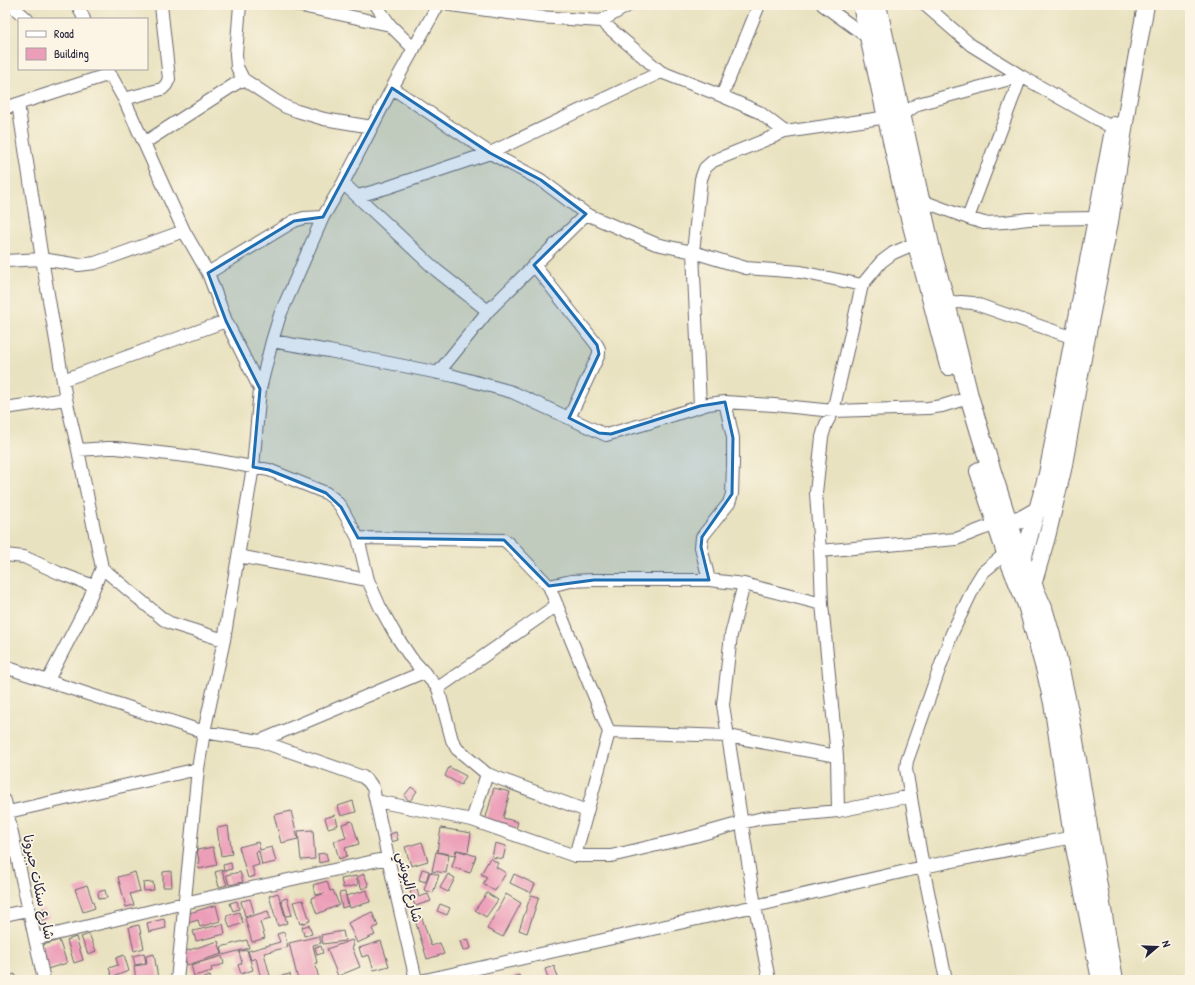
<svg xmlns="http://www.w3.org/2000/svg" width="1195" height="985" font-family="'Patrick Hand','Playpen Sans Arabic',sans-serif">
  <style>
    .building { fill: #ec9db8 }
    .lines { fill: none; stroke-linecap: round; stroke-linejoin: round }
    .minor-casing { stroke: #68656a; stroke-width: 14 }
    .tertiary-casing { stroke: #68656a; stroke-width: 18 }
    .secondary-casing { stroke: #68656a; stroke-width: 20 }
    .minor { stroke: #fff; stroke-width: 12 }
    .tertiary { stroke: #fff; stroke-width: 16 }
    .secondary { stroke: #fff; stroke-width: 18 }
    .marked { fill: #1f6fb2; fill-opacity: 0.2; stroke: #1f6fb2; stroke-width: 3; stroke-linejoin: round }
    .labels { text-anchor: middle; stroke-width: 3.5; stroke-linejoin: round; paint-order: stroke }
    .street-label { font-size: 14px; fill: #22223b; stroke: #fcf5e5 }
  </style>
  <rect width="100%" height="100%" fill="#fcf5e5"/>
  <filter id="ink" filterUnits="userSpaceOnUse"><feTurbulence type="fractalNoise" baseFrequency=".025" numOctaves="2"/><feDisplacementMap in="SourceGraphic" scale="8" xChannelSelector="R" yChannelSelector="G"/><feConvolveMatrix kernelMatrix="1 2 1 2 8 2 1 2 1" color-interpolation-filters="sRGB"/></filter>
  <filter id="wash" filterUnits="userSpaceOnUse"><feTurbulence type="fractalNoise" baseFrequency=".012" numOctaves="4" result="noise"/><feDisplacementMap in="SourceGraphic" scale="16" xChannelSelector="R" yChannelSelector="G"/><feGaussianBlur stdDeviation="0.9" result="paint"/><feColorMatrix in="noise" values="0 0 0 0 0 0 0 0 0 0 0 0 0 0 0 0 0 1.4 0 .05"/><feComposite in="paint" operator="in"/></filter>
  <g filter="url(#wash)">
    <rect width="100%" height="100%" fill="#e9e2c0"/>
    <g id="blocks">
      <!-- building -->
      <path class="building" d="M449,767l17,9 -5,9 -16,-9z
        M411,787l6,4 -7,10 -6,-5z
        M494,788l16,4 -7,26 15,4 -2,7 -31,-8z
        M353,801l3,11 -15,4 -3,-10z
        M291,811l7,28 -17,4 -7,-28z
        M335,815l3,10 -10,3 -3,-10z
        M352,821l7,23 -14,4 2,8 -8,3 -5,-18 12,-3 -4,-14z
        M228,826l4,28 -11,2 -4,-28z
        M441,828l30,5 -3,19 -12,-2 -1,5 -18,-3z
        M313,830l2,29 -14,1 -3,-29z
        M396,832l2,8 -7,2 -1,-8z
        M258,842l2,8 12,-3 4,15 -14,3 -3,-14 -3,1 3,13 -7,2 3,9 -7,2 -9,-31z
        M422,842l6,19 -17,5 -6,-19z
        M495,843l11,3 -3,13 -11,-2z
        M213,847l4,18 -18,4 -1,-7 1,-1 -2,-11z
        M457,850l19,6 -6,17 -18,-6z
        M436,852l13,3 -3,18 -14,-2z
        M326,853l2,8 -9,2 -1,-9z
        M490,858l8,5 -2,4 10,6 -11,18 -12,-7 4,-7 -6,-3z
        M231,863l1,6 -8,2 -1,-6z
        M422,869l7,2 -3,11 -7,-2z
        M222,870l5,15 -8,2 -4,-15z
        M171,871l1,16h-9v-15z
        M135,872l5,19 -10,3 4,11 -8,2 -8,-30z
        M240,872l3,10 -14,3 -3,-10z
        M430,872l9,3 -6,18 -9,-3z
        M364,874l5,12 -7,3 -5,-12z
        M448,874l7,4 -7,14 -8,-4z
        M514,874l21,10 -4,9 -21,-10z
        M356,876l2,9 -15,3 -2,-9z
        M327,881l3,10 3,-1 6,15 -22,9 -6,-16 14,-5 -9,2 -3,-10z
        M153,882l1,8 -10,1 -1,-8z
        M87,885l8,23 -12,4 -8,-23z
        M417,889l2,8 9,-3 3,7 -16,5 -5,-15z
        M105,890l2,8 -8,1 -1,-7z
        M367,890l3,12 -20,6 -4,-12z
        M345,892l3,14 -6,2 -3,-15z
        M278,893l9,30 -9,3 -9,-30z
        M487,893l11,7 -12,17 -11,-7z
        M506,894l15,9 -18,34 -16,-8z
        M531,895l8,2 -12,36 -8,-3z
        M287,898l5,17 -6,1 -5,-16z
        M250,899l4,14 -9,3 -4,-15z
        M303,900l7,21 -10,3 -7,-22z
        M237,901l2,8 -6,2 -3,-8z
        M440,904l10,4 -3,7 -10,-4z
        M216,905l4,16 -20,6 -2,-7 -10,3 -2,-9z
        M44,908l5,9 -7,4 -5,-9z
        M268,911l2,8 -10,3 5,16 -13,4 -7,-24z
        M239,912l4,11 -13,5 -4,-12z
        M372,912l6,14 -6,3 3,6 -18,8 -9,-20z
        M422,918l9,28 9,-3 4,11 -17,5 -12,-39z
        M164,919l2,9 -17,4 -2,-9z
        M223,924l2,10 -29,7 -3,-10z
        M139,925l5,23 -10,3 -5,-24z
        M309,925l3,9 -8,2 -2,-9z
        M343,931l2,10 -22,3 -2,-9z
        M284,932l4,15 -24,6 6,23 -9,3 -5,-21 -5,2 -3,-9 32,-9 -3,-8z
        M89,934l7,17 -8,3 -7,-17z
        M319,936l2,7 -8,2 4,18h-2l4,16 -21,1 -9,-37z
        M76,937l7,23 -9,3 -7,-23z
        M468,939l3,9 -8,3 -3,-10z
        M59,940l8,23 -20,6 -7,-23z
        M247,940l2,8 -26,7 -2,-8z
        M352,940l2,6 -2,1 8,20 -22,9 -11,-27z
        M218,941l4,13 -35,11 -4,-13z
        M381,941l8,25 -15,4 -5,-15 -7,2 -3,-9z
        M321,946l2,7 -6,2 -2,-8z
        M247,950l6,20 -12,4 -3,-9 4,-2 -3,-11z
        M144,953l2,10 -11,2 -2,-9z
        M154,954l4,24 -10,2h-12l-2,-14 13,-2 -1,-8z
        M124,955l5,16 -17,6 -3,-9 9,-3 -2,-7z
        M222,956l2,8 -13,4 1,3 -18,5 -3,-11z
        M554,966l5,14h-10l-4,-11z
        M15,974l1,6h-10l-1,-3z
        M290,974l2,6h-14l-1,-3z
        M255,975l1,5h-9l-1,-3z
        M519,975l2,5h-10l-1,-2z
        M210,976l1,4h-12z"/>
    </g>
  </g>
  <g filter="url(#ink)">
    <use href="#blocks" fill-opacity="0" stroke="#68656a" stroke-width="1"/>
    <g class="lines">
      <!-- minor casing -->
      <g class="minor-casing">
        <path id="minor" d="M11,5l16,14
          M78,5l6,14
          M240,5l-4,49 1,13 6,12 33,22 10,6 11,4 27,8 48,8
          M297,5l93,20 24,24
          M376,5l14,20
          M451,5l87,12 63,4 28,-16
          M823,5l47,34
          M925,5l46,40 50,31 92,52
          M601,21l60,51 61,24 37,16 26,20
          M107,69l17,30 60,132 24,42 18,48 34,68
          M392,88l98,65 51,27 45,34 70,30 37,8 53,16 55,4 61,13
          M722,96l37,-91
          M124,99l38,-10 4,-4 3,-6 -8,-74
          M18,104l24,155 24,140 12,51 24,118 61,51 7,4 54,17
          M5,108l105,-34
          M144,143l99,-64
          M343,183l93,87 52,41
          M358,196l28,-8 104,-35 171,-81
          M920,200l48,18 16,5 21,-1 23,-3 69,-1
          M968,218l53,-142
          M5,261l37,-2 37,6 16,-2 89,-32
          M534,265l63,80 2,4v5l-30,64
          M208,273l86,-52 10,-3 19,-1
          M946,303l15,-1 12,1 101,35
          M272,341l57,10 125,25 58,16 94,43 42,-12 60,-19 17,-2 49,3 59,6 95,-3 14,-2 16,-5
          M438,373l50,-62 98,-97
          M63,380l163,-59
          M700,406l-7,-154 8,-73 4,-11 8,-7 72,-29 117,-17 16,-11 103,-28
          M5,408l61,-9
          M78,450l30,-2h8l87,10 66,12 57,23 8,6 7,8 17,31 10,42 12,27 15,27 16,24 27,30 14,52 5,9 30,25 -15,46 103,36h36l84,-20 46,-13 22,-5 75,-7 73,-15
          M358,538l146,2 5,4 40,42 60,146 -34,124
          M820,551l136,-12c16,-5 31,-14 48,-16
          M5,555l19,2 35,16 35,13
          M238,556l130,24
          M709,580l-8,-33 1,-10 27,-34 3,-9 1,-31v-25l-8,-36
          M744,584l-13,51 -8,70 32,201 14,74
          M549,586l22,-5 23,-1h115l35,4 78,20
          M5,667l199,65 56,9 103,36 6,5 4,6 15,70 28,122
          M48,680l38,-73 16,-39
          M438,688l119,-83
          M609,732l119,4 109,20
          M260,741l164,-69
          M487,774l100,37
          M5,801l39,179
          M376,801l96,19
          M838,811l-1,-55 -15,-152 -2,-53 -4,-58 6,-56 4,-13 7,-13 29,-126 19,-23 12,-9 23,-10
          M8,812l190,-43
          M5,915l23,-5
          M35,939l149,-36 204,-45
          M177,980l21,-211 6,-37 20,-92 29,-173 7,-78 12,-48 8,-26 43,-98 20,-34 49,-95 46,-83
          M425,980l330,-74 168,-39 150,-30
          M946,980l-23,-113 -17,-98 1,-8 45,-128 23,-48 8,-13 28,-23"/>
      </g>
      <!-- tertiary casing -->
      <g class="tertiary-casing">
        <path id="tertiary" d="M1020,567l8,-25 19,-68 67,-349
          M1031,592l16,-55 16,-67 22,-123 25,-125 18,-119 18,-98"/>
      </g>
      <!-- secondary casing -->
      <g class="secondary-casing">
        <path id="secondary" d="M862,5l43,194 44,167
          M877,5l54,244 15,54 23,93 19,63 20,63 14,39 21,47 14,48 13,60 19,117 25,147
          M979,471l27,82 21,52 19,67 7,31 20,134 28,143
          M1008,522l15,-3 14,-8"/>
      </g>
      <!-- minor -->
      <use href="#minor" class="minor"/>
      <!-- tertiary -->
      <use href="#tertiary" class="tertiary"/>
      <!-- secondary -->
      <use href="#secondary" class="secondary"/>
    </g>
  </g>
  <!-- marked area -->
  <path class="marked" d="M392,88l98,65 51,27 45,34 -52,51 63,80 2,9 -30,64 30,15 12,1 89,-28 25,-4 8,36 -1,56 -30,43 -1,10 8,33h-115l-45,6 -45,-46 -146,-2 -17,-31 -15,-14 -57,-23 -16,-3 7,-78 -34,-68 -18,-48 86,-52 29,-4z"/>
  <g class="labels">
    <!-- street labels -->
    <g class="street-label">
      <text transform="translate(39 887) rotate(78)" y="5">شارع سنكات جبرونا</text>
      <text transform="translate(410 887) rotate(77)" y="5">شارع البوشي</text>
    </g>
  </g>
  <!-- margin -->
  <rect width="1195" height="985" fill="none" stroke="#fcf5e5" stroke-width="20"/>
  <!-- legend -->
  <rect x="18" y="18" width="130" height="52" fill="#fcf5e5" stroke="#a5a1a1"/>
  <rect x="26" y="31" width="20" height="6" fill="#ffffff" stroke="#a5a1a1"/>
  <text x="54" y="38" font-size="12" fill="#22223b">Road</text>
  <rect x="26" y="48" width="20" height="12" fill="#ec9db8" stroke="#a5a1a1"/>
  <text x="54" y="58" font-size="12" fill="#22223b">Building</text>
  <!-- north arrow -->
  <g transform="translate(1157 947) rotate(71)" stroke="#fcf5e5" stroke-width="3" paint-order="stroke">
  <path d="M0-3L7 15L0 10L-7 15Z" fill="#22223b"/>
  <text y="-6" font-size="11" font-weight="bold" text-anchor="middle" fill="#22223b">N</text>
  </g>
</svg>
